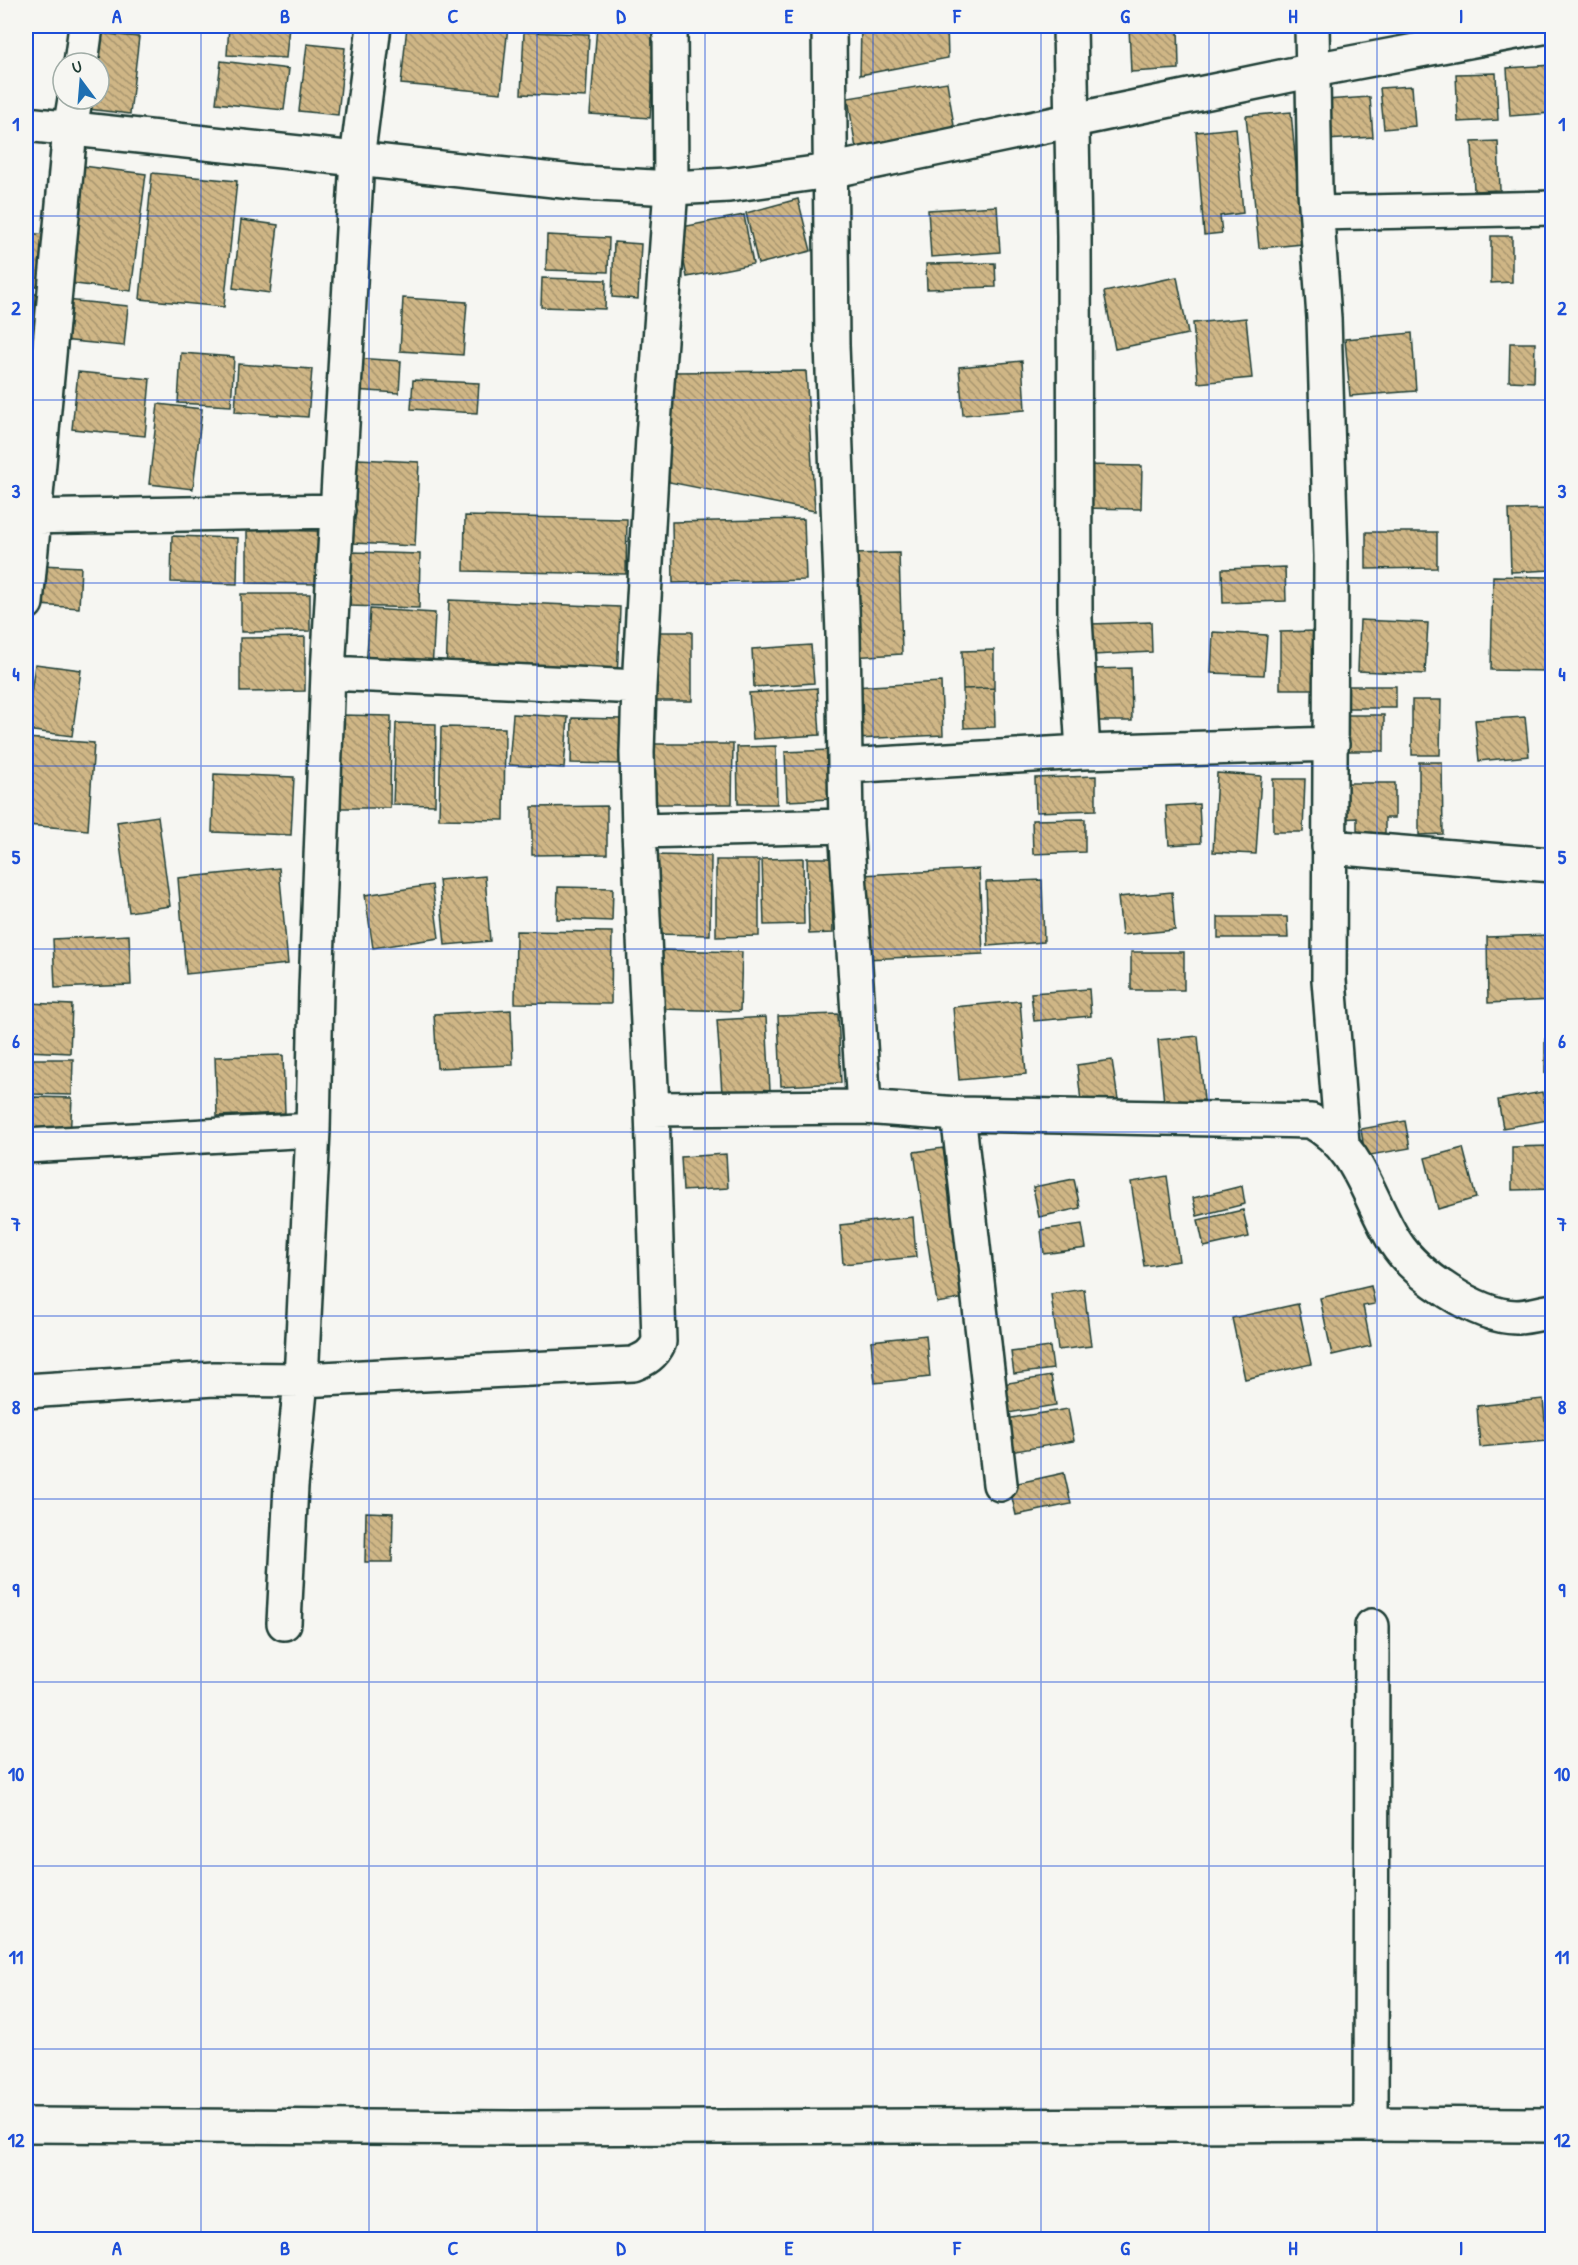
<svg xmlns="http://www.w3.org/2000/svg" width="1578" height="2265" font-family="'Patrick Hand',sans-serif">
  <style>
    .building { fill: url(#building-back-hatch); stroke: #1f3d34; stroke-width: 1.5 }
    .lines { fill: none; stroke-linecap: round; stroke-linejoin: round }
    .street-casing { stroke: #1f3d34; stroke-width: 38 }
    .secondary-casing { stroke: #1f3d34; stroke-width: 38 }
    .street { stroke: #f6f6f2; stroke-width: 33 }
    .secondary { stroke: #f6f6f2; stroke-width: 33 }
    .grid { fill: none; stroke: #1d4ed8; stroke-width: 1.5; stroke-opacity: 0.55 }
    .neatline { fill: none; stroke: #1d4ed8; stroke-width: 2 }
    .grid-label { font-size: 20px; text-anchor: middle; font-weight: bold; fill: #1d4ed8 }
  </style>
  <defs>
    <pattern id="building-back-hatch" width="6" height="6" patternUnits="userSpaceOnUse" patternTransform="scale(1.5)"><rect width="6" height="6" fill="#cfb686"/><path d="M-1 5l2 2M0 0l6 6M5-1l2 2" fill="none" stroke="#a7956e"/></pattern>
  </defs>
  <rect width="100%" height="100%" fill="#f6f6f2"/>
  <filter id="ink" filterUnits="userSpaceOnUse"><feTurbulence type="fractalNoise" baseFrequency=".0167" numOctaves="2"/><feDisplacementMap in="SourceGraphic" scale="12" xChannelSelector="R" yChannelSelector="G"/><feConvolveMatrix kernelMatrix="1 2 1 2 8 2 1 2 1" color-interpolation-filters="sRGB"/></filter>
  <g filter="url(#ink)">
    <!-- building -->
    <path class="building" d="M229,26h60l-3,32 -59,-3z
      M407,26h101l-7,67 -100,-9z
      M597,26h59l-6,92 -60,-4z
      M861,26h86l1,32 -88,17z
      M1143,26h35l1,43 -48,3 -2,-45z
      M524,32l65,2 -3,63 -65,-3z
      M97,33l42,4 -9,77 -42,-5 1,-10h10v-36h-6z
      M307,44l38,4 -7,67 -39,-4z
      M221,61l68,8 -5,41 -68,-7z
      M1552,65v48l-42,3 -3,-48z
      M1496,73l2,47 -40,2 -2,-48z
      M947,82l8,50 -99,17 -8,-51z
      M1412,86l3,40 -31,3 -4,-41z
      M1370,97l3,40 -46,3 -2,-40z
      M1291,112l12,132 -44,4 -13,-132z
      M1236,128l7,85 -23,3 2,17 -18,2 -8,-103z
      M1498,141l2,49 -26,1 -2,-49z
      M83,166l63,8 -15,117 -63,-8z
      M152,173l85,8 -13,126 -84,-8z
      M798,199l13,52 -53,13 -12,-51z
      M997,206l3,46 -69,5 -3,-47z
      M744,215l9,49 -66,13 -10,-49z
      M241,220l37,5 -8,68 -37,-5z
      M26,233l22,2 -6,52 -16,-2z
      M547,235l62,3 -1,34 -62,-2z
      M1491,236h21v46l-21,1z
      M614,242l27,2 -3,55 -26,-2z
      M995,263l1,24 -69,2 -1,-25z
      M1177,277l11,57 -73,15 -11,-57z
      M542,278l64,2 -1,29 -64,-2z
      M26,293l18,2 -4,41 -14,-2z
      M403,298l64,4 -4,53 -63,-4z
      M65,300l63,6 -4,40 -63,-6z
      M1246,318l6,60 -54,5 -5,-60z
      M1412,333l4,58 -66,5 -5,-57z
      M1510,343h25l-1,39 -25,-1z
      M181,353l53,4 -3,49 -53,-3z
      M354,358l47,3 -2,32 -47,-3z
      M1022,361l3,49 -62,5 -4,-48z
      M238,364l74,5 -4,48 -73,-5z
      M806,371l9,140 -146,-29 -1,-110z
      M78,372l72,7 -5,57 -73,-7z
      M26,379h4l-4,52z
      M413,380l66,3 -2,30 -66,-4z
      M158,404l44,5 -9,80 -44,-5z
      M358,459l61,3 -4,84 -62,-3z
      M1081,465l61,1 -1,43 -61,-1z
      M1552,509v61l-41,2 -2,-62z
      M465,516l162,3 -1,55 -162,-3z
      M804,519l2,61 -133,3 -1,-61z
      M247,530l71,1v53l-71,-1z
      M1366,532h71v36l-71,1z
      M172,536l66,2 -1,46 -66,-2z
      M351,552l69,2 -1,54 -70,-2z
      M899,553l3,101 -51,3 -3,-103z
      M41,565l40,2 -2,41 -40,-3z
      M1285,567l1,34 -63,2 -1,-34z
      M1493,576l59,1v94l-61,-1z
      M241,594h69v37l-69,1z
      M449,600l171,7 -3,72 -171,-7z
      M370,609l65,4 -3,59 -66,-3z
      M1360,620l68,3 -3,51 -67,-3z
      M1151,622l1,30 -59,3 -2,-31z
      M1315,631l-1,58h-34v-57z
      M656,632h36v69h-36z
      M1213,632l54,3 -3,40 -53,-2z
      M305,637v54l-65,1v-54z
      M811,645l3,38 -60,4 -2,-38z
      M994,650v38l-31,1 -1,-38z
      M35,664l46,6 -9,66 -46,-6z
      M1131,668l1,53h-43l-1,-52z
      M941,682l2,53 -87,4 -3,-52z
      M1345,686h51v22h-51z
      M817,688l3,47 -67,4 -4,-46z
      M994,688l1,39 -31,1 -1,-39z
      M1412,700h29l-1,55h-28z
      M513,714l55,3 -4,51 -55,-3z
      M341,715l50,1 -1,92h-50z
      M1340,715h44v36h-44z
      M1525,717l4,39 -50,5 -4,-41z
      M572,718l50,1v45l-51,-1z
      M396,723l40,1 -1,81 -42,-1z
      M441,727l64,1 -1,92 -65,-1z
      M26,738l68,5 -6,87 -62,-5z
      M652,744h81l-1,60h-81z
      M776,746l1,58h-39l-1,-57z
      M829,750l2,49 -44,2 -2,-49z
      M1419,762h23l1,72 -24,1z
      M1217,773l44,3 -5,78 -43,-2z
      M214,774l80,3 -3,58 -79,-3z
      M1096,776v34l-60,2 -1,-34z
      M1273,779h32l-2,53h-30z
      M1340,783h55v35h-10v15h-28v-15l-17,1z
      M1199,804l2,39 -32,2 -3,-39z
      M607,806v48l-75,1v-48z
      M158,816l12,90 -41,6 -12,-90z
      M1085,819v33l-52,2 -1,-34z
      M652,855l59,1 -1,79 -59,-1z
      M803,858l1,66 -40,1 -2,-66z
      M807,858h24l2,75 -24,1z
      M716,860h43v76l-43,1z
      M279,868l9,96 -102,10 -8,-96z
      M979,869l4,85 -118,5 -4,-84z
      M485,876l5,65 -45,4 -6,-65z
      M1042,880l2,62 -56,4 -2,-64z
      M432,885l7,53 -66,10 -8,-53z
      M558,887l55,1 -1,33 -55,-2z
      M1172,892l3,38 -53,5 -4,-38z
      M1218,917h69l1,21h-70z
      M516,931l96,1 -1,72 -96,-1z
      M129,935l2,50 -76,3 -2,-49z
      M1552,935v65l-64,3 -1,-66z
      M661,950l81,2 -2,59 -81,-2z
      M1131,952h53v38h-53z
      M1089,989l2,27 -57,5 -3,-28z
      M1020,1001l6,73 -67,6 -6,-73z
      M28,1003l44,2 -2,48 -44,-2z
      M511,1010l2,55 -76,3 -3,-54z
      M838,1014l3,69 -60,3 -3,-70z
      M766,1017l4,73 -48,3 -5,-73z
      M1198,1036l6,64 -40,3 -6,-63z
      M1545,1039h7v35h-7z
      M283,1055l2,58 -68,3 -2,-59z
      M31,1059h42l-1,36 -41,-1z
      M1112,1060l7,46 -37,5 -5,-46z
      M1542,1092l6,28 -45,8 -5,-28z
      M34,1097l38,1 -2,42 -38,-2z
      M1405,1121l5,27 -45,8 -4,-27z
      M1552,1146v43l-40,1v-43z
      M943,1148l23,150 -29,5 -23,-151z
      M1463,1148l13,50 -38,11 -13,-51z
      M726,1154l2,34 -45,3 -2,-34z
      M1167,1176l12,85 -35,5 -13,-84z
      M1074,1179l6,29 -41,9 -6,-30z
      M1242,1186l3,18 -48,12 -4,-18z
      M1243,1210l6,27 -45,10 -6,-27z
      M913,1217l3,40 -73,7 -3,-39z
      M1082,1224l4,24 -42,6 -3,-24z
      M1371,1286l4,18 -12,2 8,40 -39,9 -12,-57z
      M1084,1289l7,57 -33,4 -7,-56z
      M1298,1304l13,60 -66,15 -13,-61z
      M926,1335l4,42 -55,6 -4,-42z
      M1050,1347l3,22 -39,5 -3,-22z
      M1051,1376l5,29 -48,8 -6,-29z
      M1543,1399l4,42 -67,6 -3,-41z
      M1068,1409l6,32 -64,11 -5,-33z
      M1064,1473l7,31 -55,11 -7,-30z
      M366,1512l27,1 -1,49h-27z"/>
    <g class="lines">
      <!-- street casing -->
      <g class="street-casing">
        <path id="street" d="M829,26l3,319 11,289 3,192 18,281
          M1070,26l4,211 1,382 8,133 249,-8
          M1312,26l3,165 9,127 7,238 -2,424 13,163
          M81,63l5,-37
          M1317,213l235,-5
          M26,517l312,-6
          M26,603l44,-474 5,-30
          M328,673l311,14
          M845,766l238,-14
          M639,831l207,-5
          M1329,847l223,18
          M652,1109l212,-2 94,7 353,7c50,27 56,77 84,121 21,33 81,74 121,75 12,0 25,-4 36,-6
          M958,1114l42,370
          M26,1146l287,-16
          M26,1391l188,-12 87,1 332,-16c13,-5 20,-9 26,-22l-7,-233 -13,-278 -2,-78 2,-66 14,-249 18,-250 -1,-162
          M284,1623l7,-137 10,-106 12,-250 3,-141 12,-316 29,-514 17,-133
          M1371,2124l1,-498
          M26,2125l491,3 845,-4 190,1"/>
      </g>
      <!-- secondary casing -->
      <g class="secondary-casing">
        <path id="secondary" d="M26,124l556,59 89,5 58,-3 100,-14 485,-101 234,-44"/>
      </g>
      <!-- street -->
      <use href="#street" class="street"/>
      <!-- secondary -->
      <use href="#secondary" class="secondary"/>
    </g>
  </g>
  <!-- grid -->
  <path class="grid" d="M201,26v2214M369,26v2214M537,26v2214M705,26v2214M873,26v2214M1041,26v2214M1209,26v2214M1377,26v2214M26,216h1526M26,400h1526M26,583h1526M26,766h1526M26,949h1526M26,1132h1526M26,1316h1526M26,1499h1526M26,1682h1526M26,1866h1526M26,2049h1526"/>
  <!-- margin -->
  <rect width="1578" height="2265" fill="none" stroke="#f6f6f2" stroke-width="66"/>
  <!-- north arrow -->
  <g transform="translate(81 81) rotate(344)"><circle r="28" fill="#f6f6f2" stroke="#a0aca6" stroke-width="1.5"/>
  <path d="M0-4.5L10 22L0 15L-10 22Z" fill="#1f6fb2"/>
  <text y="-9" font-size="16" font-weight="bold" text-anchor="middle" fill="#1f3d34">U</text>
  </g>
  <rect x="33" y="33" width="1512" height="2199" class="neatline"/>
  <g class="grid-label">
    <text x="117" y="23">A</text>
    <text x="285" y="23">B</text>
    <text x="453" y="23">C</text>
    <text x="621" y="23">D</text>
    <text x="789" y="23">E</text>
    <text x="957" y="23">F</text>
    <text x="1125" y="23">G</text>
    <text x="1293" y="23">H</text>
    <text x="1461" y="23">I</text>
    <text x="16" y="131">1</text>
    <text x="1562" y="131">1</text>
    <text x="16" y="315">2</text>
    <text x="1562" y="315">2</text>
    <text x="16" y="498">3</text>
    <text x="1562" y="498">3</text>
    <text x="16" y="681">4</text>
    <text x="1562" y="681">4</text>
    <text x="16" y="864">5</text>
    <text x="1562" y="864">5</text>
    <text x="16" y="1048">6</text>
    <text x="1562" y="1048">6</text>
    <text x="16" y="1231">7</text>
    <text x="1562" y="1231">7</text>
    <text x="16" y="1414">8</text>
    <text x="1562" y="1414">8</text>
    <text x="16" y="1597">9</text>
    <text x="1562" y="1597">9</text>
    <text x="16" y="1781">10</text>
    <text x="1562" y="1781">10</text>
    <text x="16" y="1964">11</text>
    <text x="1562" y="1964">11</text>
    <text x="16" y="2147">12</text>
    <text x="1562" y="2147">12</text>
    <text x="117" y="2255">A</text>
    <text x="285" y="2255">B</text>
    <text x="453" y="2255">C</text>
    <text x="621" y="2255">D</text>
    <text x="789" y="2255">E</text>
    <text x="957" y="2255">F</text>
    <text x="1125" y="2255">G</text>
    <text x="1293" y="2255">H</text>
    <text x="1461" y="2255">I</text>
  </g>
</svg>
